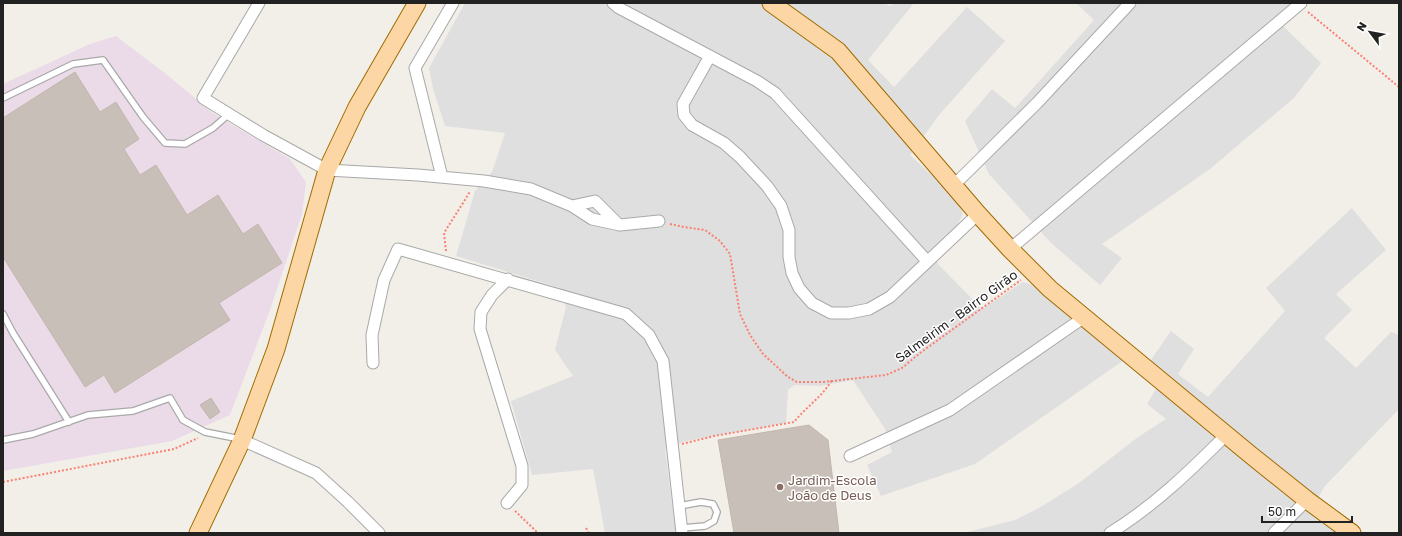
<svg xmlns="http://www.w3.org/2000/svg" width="1402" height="536" font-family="'Golos Text',sans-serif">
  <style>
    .residential { fill: #e0dfdf }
    .industrial { fill: #ebdbe8 }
    .building { fill: #c7bfb8; stroke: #c4b6ab }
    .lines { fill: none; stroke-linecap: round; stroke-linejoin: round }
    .lane-casing { stroke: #a9a9a9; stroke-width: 8 }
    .street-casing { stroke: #a9a9a9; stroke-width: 13 }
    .primary-casing { stroke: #a06b00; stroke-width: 19 }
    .path { stroke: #fa8072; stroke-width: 2; stroke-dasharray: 2 2; stroke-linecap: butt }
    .lane { stroke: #fff; stroke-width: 5.5 }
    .street { stroke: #fff; stroke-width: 11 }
    .primary { stroke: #fcd6a4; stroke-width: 17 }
    .education-dot { fill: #8d6e63; stroke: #fff; stroke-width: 1.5 }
    .labels { text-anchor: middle; stroke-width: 3; stroke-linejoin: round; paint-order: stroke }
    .street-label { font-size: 13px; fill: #222; stroke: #fff }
    .education-label { font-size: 13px; fill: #785e54; stroke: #fff; text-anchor: start }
  </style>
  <rect width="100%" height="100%" fill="#f2efe9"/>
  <!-- residential -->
  <path class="residential" d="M465,3h419l6,3 3,-3h21l-46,57 26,27 73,-80 38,34 -66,74 -29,40 47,44 6,15 -9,17 -20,19 4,14 44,45 41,-27 13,4 88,74 -149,104 -94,32 -14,-31 25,-13 -7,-23 -32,-49 -33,6 -26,-1 -6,5 -2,33 -100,18 -21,8 11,84h-71l-12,-64 -61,6 -21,-74 62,-25 -18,-26 11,-43 -6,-19 -104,-32 19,-65 17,-19 13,-39 -60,-7 -12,-37 -4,-21z
    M1076,3h226l-22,20 41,40 -27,35 -84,71 -108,75 20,14 -22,27 -49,-42 -62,-69 -24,-53 27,-32 23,19 79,-88z
    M1352,208l34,42 -50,44 16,16 -28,28 32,30 35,-36 8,3v74l-74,77 -15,25 27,22h-373l51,-13 24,-12 40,-25 59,-46 28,-18 -19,-15 10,-17 -16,-13 30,-43 23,18 -16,25 30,23 77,-86 -19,-23z"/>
  <!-- industrial -->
  <path class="industrial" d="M116,36l50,38 47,39 77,46 16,23 -4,32 -32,96 -40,105 -58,26 -169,30v-387l87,-40z"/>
  <!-- building -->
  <path class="building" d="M75,72l25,40 16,-10 23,37 -15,10 16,26 16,-10 31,50 31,-20 25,39 15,-10 24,39 -63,40 11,17 -115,73 -11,-18 -19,12 -82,-130v-139z
    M211,398l9,14 -10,7 -10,-14z
    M809,425l19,15 11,93h-105l-16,-93z"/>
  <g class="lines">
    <!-- lane casing -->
    <g class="lane-casing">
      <path id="lane" d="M3,98l70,-34 30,-4 40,57 22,26 20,1 28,-16 16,-14
        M3,314l10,19 56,89
        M3,440l30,-6 55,-19 45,-4 37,-13 13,22 22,12 35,7
        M679,506l22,-4 12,2 4,8 -3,9 -9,5 -23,2"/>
    </g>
    <!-- street casing -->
    <g class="street-casing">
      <path id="street" d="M259,3l-56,95 60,37 64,35 91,5 66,6 47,8 41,17 20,13 28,6 39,-4
        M613,3l6,5 138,73 18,12 152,168
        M710,56l-27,48 1,11 8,10 32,18 16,14 27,29 14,20 8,24v27l3,16 7,15 13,15 19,10h18l20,-4 21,-12 88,-83
        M442,177l-27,-109 38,-65
        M953,186l84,-83 93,-100
        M572,206l23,-5 24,24
        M1010,249l291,-246
        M373,363l-1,-28 12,-55 14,-31 228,65 23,21 14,26 19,172
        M242,440l74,33 32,29 31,31
        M850,456l100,-46 133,-92
        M507,503l15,-18v-19l-42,-137 1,-17 11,-17 16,-16
        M1110,533c44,-27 80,-62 116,-98
        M1274,533l33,-33"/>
    </g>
    <!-- primary casing -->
    <g class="primary-casing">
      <path id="primary" d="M771,3l67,48 140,163 32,35 40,40 202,167 55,44 45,33
        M198,533l44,-93 34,-91 51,-179 30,-63 60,-104"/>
    </g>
    <!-- path -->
    <path class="path" d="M1308,12l91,75
      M670,224l14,3 21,3 15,11 10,13 10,60 10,21 13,19 25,23 9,5h26l63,-7 16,-7 18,-15 101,-73
      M446,251l-2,-18 24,-38 2,-4
      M682,444l32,-8 80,-14c12,-15 28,-25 38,-42
      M3,482l171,-33 24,-11
      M515,511l23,22
      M586,528l3,5"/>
    <!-- lane -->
    <use href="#lane" class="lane"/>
    <!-- street -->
    <use href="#street" class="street"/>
    <!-- primary -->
    <use href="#primary" class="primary"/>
  </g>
  <!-- markers -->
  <circle class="education-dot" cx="780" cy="487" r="4"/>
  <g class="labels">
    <!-- street labels -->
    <g class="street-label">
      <text transform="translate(956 316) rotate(-36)" y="5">Salmeirim - Bairro Girão</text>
    </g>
    <!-- education labels -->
    <g class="education-label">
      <text x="788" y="485">Jardim-Escola<tspan x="788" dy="15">João de Deus</tspan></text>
    </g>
  </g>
  <!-- border -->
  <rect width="1402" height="536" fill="none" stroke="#222222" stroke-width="8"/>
  <!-- north arrow -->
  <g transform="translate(1370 32) rotate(302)" stroke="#ffffff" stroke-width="3" paint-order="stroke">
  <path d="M0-3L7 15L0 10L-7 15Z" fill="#222222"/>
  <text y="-6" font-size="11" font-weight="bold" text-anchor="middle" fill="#222222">N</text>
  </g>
  <!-- scale -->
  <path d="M1262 516v6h90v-6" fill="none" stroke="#222222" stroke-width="2"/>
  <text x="1268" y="516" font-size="12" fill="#222222" stroke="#ffffff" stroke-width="3" paint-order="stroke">50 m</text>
</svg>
